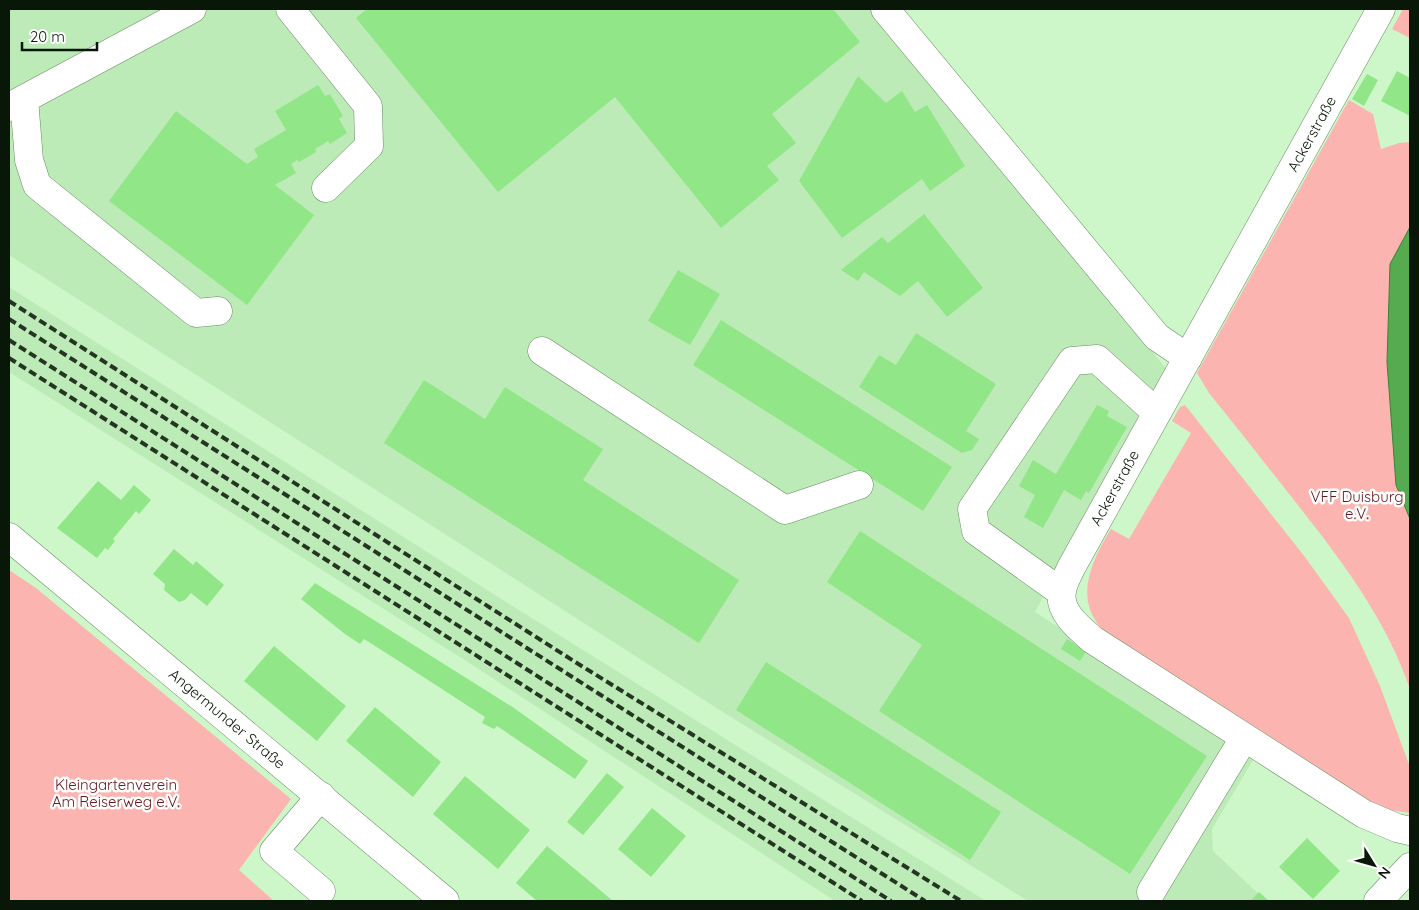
<svg xmlns="http://www.w3.org/2000/svg" width="1419" height="910" font-family="Quicksand,sans-serif">
  <style>
    .built { fill: #bdebb7 }
    .green { fill: #fcb4b0 }
    .water { fill: #56aa4f; stroke: #3f7e39 }
    .building { fill: #91e688 }
    .lines { fill: none; stroke-linecap: round; stroke-linejoin: round }
    .minor-casing { stroke: #678c62; stroke-width: 29 }
    .major-casing { stroke: #678c62; stroke-width: 29 }
    .minor { stroke: #fff; stroke-width: 28 }
    .major { stroke: #fff; stroke-width: 28 }
    .rail { stroke: #243622; stroke-width: 4; stroke-dasharray: 8 4; stroke-linecap: butt }
    .labels { text-anchor: middle; stroke-width: 5; stroke-linejoin: round; paint-order: stroke }
    .street-label { font-size: 15px; fill: #081707; stroke: #fff }
    .park-label { font-size: 15px; fill: #66191e; stroke: #fff }
  </style>
  <rect width="100%" height="100%" fill="#cef7c9"/>
  <!-- built -->
  <path class="built" d="M9,9h880l277,360 -131,243 221,143 -44,74 1,22 53,50h-238l-310,-192 -709,-454z
    M9,287l505,320 472,294h-151l-361,-235 -465,-294z"/>
  <!-- green -->
  <path class="green" d="M1403,9h7v29l-18,-9z
    M1349,100l24,14 8,35 18,-6 11,-1v85l-20,37 -3,98 9,123 14,34v170c-24,-70 -68,-128 -113,-185 -29,-37 -58,-74 -88,-111l-12,-20z
    M1185,405l120,152 44,61 31,68 30,81v46l-40,-6 -261,-168c-7,-9 -17,-21 -20,-33 -7,-26 9,-56 22,-77l18,10 62,-106 -19,-12 8,-14z
    M9,570l27,18 255,211 -52,71 35,31h-265z"/>
  <!-- water -->
  <path class="water" d="M1410,227v292l-14,-34 -9,-123 3,-98z"/>
  <!-- building -->
  <path class="building" d="M367,9h466l27,33 -88,72 24,29 -29,23 12,14 -58,48 -106,-131 -117,95 -142,-174z
    M1397,71l13,7v38l-29,-15z
    M1367,74l11,6 -14,26 -12,-7z
    M858,76l28,27 16,-12 13,21 12,-7 38,61 -35,25 -8,-12 -80,59 -43,-57z
    M318,85l7,11 5,-2 13,22 -4,3 8,14 -17,11 -2,-3 -13,8 1,3 -17,10 -2,-2 -6,4 5,9 -21,12 39,30 -67,90 -138,-104 67,-90 71,53 11,-7 -4,-8 32,-19 -11,-19z
    M924,214l59,74 -36,29 -29,-36 -18,15 -36,-24 -6,9 -17,-11 41,-33 6,6z
    M678,270l42,24 -30,51 -42,-24z
    M721,320l231,147 -29,44 -230,-146z
    M916,333l80,51 -30,47 13,8 -7,11 -10,3 -103,-66 20,-32 17,10z
    M424,380l61,39 20,-32 98,62 -20,31 156,100 -40,63 -315,-200z
    M1097,405l12,6 -2,5 20,11 -38,66 -3,-2 -5,9 -17,-10 -21,38 -19,-11 11,-22 -16,-9 14,-26 23,14z
    M98,481l23,19 13,-15 17,15 -12,14 -3,-3 -23,28 2,2 -7,9 -3,-2 -8,10 -40,-30z
    M860,531l347,225 -77,118 -251,-163 43,-66 -95,-63z
    M174,549l19,16 3,-4 28,24 -17,21 -16,-13 -6,7 -6,2 -15,-12 1,-6 -12,-10z
    M315,583l199,125 74,53 -13,18 -78,-53 -3,3 -12,-6 3,-6 -77,-50 -44,-28 -4,5 -15,-10 -44,-35z
    M1067,639l19,13 -6,9 -19,-12z
    M274,646l72,60 -29,35 -73,-60z
    M766,662l235,150 -31,48 -234,-150z
    M375,707l66,55 -28,35 -67,-56z
    M607,773l17,14 -41,48 -16,-13z
    M465,776l65,54 -32,39 -65,-55z
    M652,808l34,28 -35,41 -33,-28z
    M1307,838l33,33 -27,28 -34,-32z
    M547,846l47,39 19,16h-76l-21,-18z
    M1259,892l10,9h-19z"/>
  <g class="lines">
    <!-- minor casing -->
    <g class="minor-casing">
      <path id="minor" d="M290,9l78,97 1,40 -43,42
        M885,9l272,328 31,21
        M1381,9l-310,559c-3,7 -8,15 -9,23 -4,21 17,37 31,49l271,174 33,14 13,3
        M24,99l5,61 8,25 159,128 22,-2
        M9,107l183,-98
        M542,351l243,159 74,-25
        M1061,592l-85,-61 -4,-22 100,-148 25,-2 60,54
        M321,796l-47,55 47,40
        M1151,892l93,-154
        M1378,901l32,-34"/>
    </g>
    <!-- major casing -->
    <g class="major-casing">
      <g id="major">
        <path id="s1" d="M9,537l436,364"/>
      </g>
    </g>
    <!-- minor -->
    <use href="#minor" class="minor"/>
    <!-- major -->
    <use href="#major" class="major"/>
    <!-- rail -->
    <path class="rail" d="M9,301l571,364 381,236
      M9,319l916,582
      M9,340l882,561
      M9,358l853,543"/>
  </g>
  <g class="labels">
    <!-- street labels -->
    <g class="street-label">
      <text transform="translate(1312 134) rotate(-61)" y="5">Ackerstraße</text>
      <text transform="translate(1115 488) rotate(-61)" y="5">Ackerstraße</text>
      <text dy="5" stroke="none"><textPath href="#s1" startOffset="284">Angermunder Straße</textPath></text>
    </g>
    <!-- park labels -->
    <g class="park-label">
      <text x="1357" y="502">VFF Duisburg<tspan x="1357" dy="17">e.V.</tspan></text>
      <text x="116" y="790">Kleingartenverein<tspan x="116" dy="17">Am Reiserweg e.V.</tspan></text>
    </g>
  </g>
  <!-- border -->
  <rect width="1419" height="910" fill="none" stroke="#081707" stroke-width="20"/>
  <!-- north arrow -->
  <g transform="translate(1374 865) rotate(127)" stroke="#ffffff" stroke-width="4" paint-order="stroke">
  <path d="M0-4L9 19L0 12L-9 19Z" fill="#081707"/>
  <text y="-8" font-size="14" font-weight="bold" text-anchor="middle" fill="#081707">N</text>
  </g>
  <!-- scale -->
  <path d="M22 42v8h75v-8" fill="none" stroke="#081707" stroke-width="2.5"/>
  <text x="30" y="42" font-size="15" fill="#081707" stroke="#ffffff" stroke-width="4" paint-order="stroke">20 m</text>
</svg>
